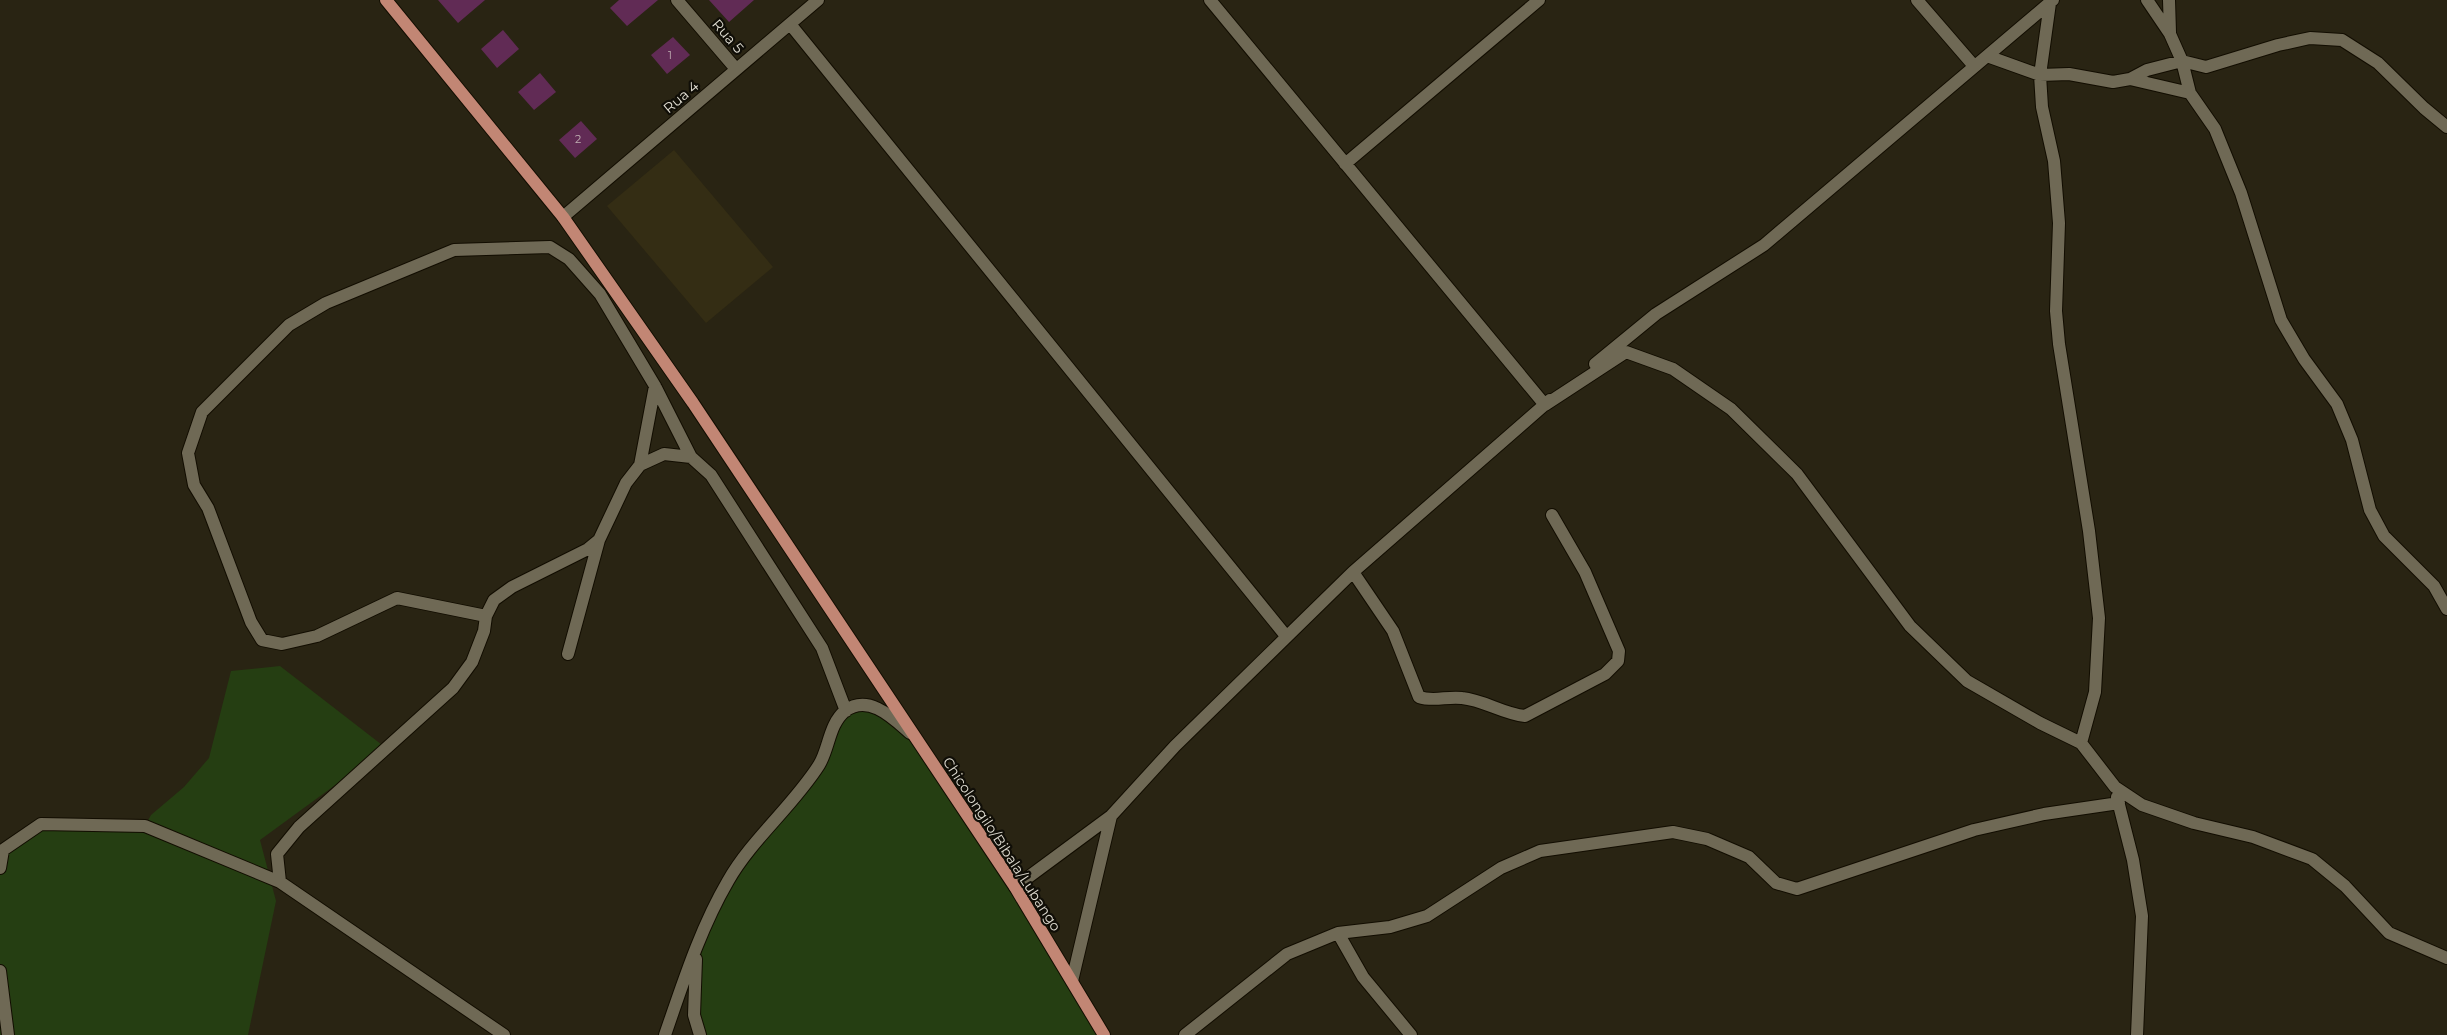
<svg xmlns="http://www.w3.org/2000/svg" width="2447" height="1035" font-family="Montserrat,sans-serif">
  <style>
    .built { fill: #342d14 }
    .green { fill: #253e12 }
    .building { fill: #612b55 }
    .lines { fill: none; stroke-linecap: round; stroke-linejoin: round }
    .minor-casing { stroke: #120d01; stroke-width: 14 }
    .major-casing { stroke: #120d01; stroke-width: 14 }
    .minor { stroke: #6f6955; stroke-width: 12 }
    .major { stroke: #c28674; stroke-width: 12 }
    .labels { text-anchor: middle; stroke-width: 4.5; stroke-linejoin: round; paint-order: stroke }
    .number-label { font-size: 11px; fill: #c0b0b3 }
    .street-label { font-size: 14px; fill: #e0ddd2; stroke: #100e07 }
  </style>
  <rect width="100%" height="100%" fill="#292413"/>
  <!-- built -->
  <path class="built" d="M674,150l99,117 -67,56 -99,-117z"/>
  <!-- green -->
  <path class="green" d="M280,666l106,82 -126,92 16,61 -28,134h-248v-184l41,-27 104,2 6,-11 33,-28 25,-29 22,-87z
    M864,705l50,32 190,298h-404l-4,-88 32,-67 57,-69 61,-100z"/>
  <!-- building -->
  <path class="building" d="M438,0h47l-27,23z
    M619,0h39l-31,26 -17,-18z
    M709,0h45l-25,22z
    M503,30l16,19 -22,19 -16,-19z
    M673,37l17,18 -23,19 -16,-19z
    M540,73l16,19 -22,18 -16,-18z
    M581,121l16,18 -22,19 -16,-18z"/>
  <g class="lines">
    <!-- minor casing -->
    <g class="minor-casing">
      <path id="minor" d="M677,0l59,69
        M1210,0l335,405 81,-53 47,17 58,40 66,65 113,152 57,55 73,42 41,20 34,44 27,18 52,18 59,14 59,22 33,27 44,47 58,25
        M1917,0l57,66
        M2147,0l23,34 12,27 8,32 25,36 26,64 40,127 23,39 33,45 15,36 18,70 14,26 50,50 13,23
        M2169,0l1,32
        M2050,3l-10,72 2,32 12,54 5,62 -3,88 3,33 30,187 10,87 -4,74 -14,51
        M790,24l496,612
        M1987,56l53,19 29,-1 44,8 17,-3 17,-9 35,-9 24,6 72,-22 32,-7 32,2 36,23 46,45 23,19
        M2130,79l60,14
        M1345,164l194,-164
        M563,217l255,-217
        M1595,364l61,-50 108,-69 289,-245
        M640,465l24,-11 27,3
        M1353,572l40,59 26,66c15,5 28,-1 43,1 22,2 41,16 63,18l80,-42 13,-13 1,-10 -34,-79 -33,-57
        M486,616l-89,-18 -80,38 -35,8 -20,-4 -11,-18 -43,-114 -14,-23 -6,-32 14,-41 87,-87 37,-22 128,-53 96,-3 19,12 31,35 55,92 36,71 20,18 111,173 24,63
        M568,654l31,-114 27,-57 14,-18 15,-79
        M2117,797l16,63 9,56 -5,119
        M0,868l3,-18 38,-26 104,2 135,56
        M1015,887l96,-71 64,-70 178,-174 197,-172
        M1338,933l25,44 48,58
        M696,959l-2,56 6,20
        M0,971l8,64
        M1072,981l39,-165
        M504,1035l-224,-153 -3,-28 22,-27 154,-139 19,-26 12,-31 2,-15 8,-16 18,-13 76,-38 11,-9
        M665,1035c18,-52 35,-106 63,-154 23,-41 65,-75 91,-116 10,-16 10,-41 26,-54 24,-18 49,8 65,22
        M1185,1035l102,-81 51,-21 52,-6 37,-11 74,-48 39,-17 133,-19 34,7 42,18 27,26 21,6 177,-59 70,-16 75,-11"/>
    </g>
    <!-- major casing -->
    <g class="major-casing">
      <path id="major" d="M386,0l177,217 130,186 322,484 89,148"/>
    </g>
    <!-- minor -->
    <use href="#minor" class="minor"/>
    <!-- major -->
    <use href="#major" class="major"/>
  </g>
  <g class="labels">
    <!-- number labels -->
    <g class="number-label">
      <text x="670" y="59">1</text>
      <text x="578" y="143">2</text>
    </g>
    <!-- street labels -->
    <g class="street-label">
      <text transform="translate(728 36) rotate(49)" y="5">Rua 5</text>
      <text transform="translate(681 97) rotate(-40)" y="5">Rua 4</text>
      <text transform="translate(1002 844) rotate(57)" y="5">Chicolongilo/Bibala/Lubango</text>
    </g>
  </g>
</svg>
